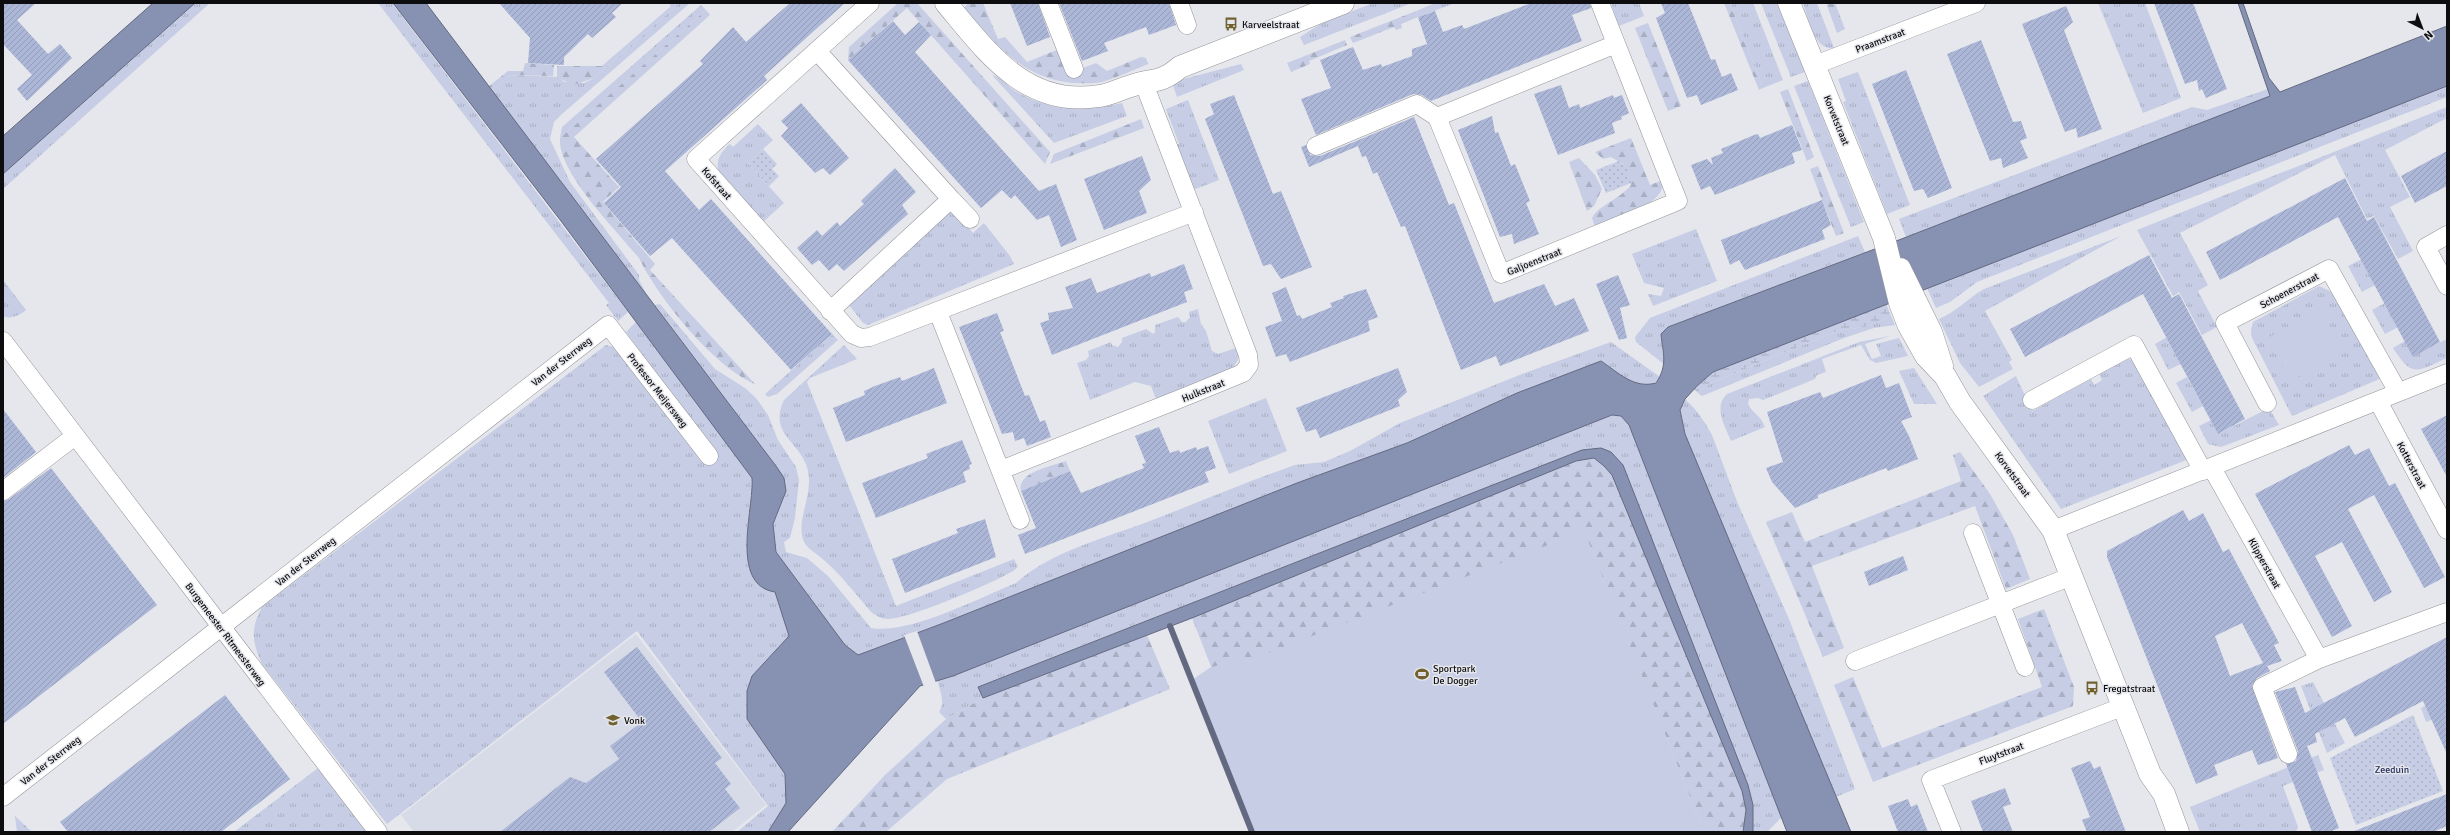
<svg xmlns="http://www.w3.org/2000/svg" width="2450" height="835" font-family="Signika,sans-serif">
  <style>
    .built { fill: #d7dbe7 }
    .grass { fill: url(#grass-tufts) }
    .forest { fill: url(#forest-firs) }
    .wetland { fill: url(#wetland-marsh) }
    .park { fill: url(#park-dots) }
    .pitch { fill: #c6cde5 }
    .water { fill: #8791b1; stroke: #626980 }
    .pier { fill: #e6e7ec }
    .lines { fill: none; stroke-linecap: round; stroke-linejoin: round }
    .stream { stroke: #626980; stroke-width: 6 }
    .building { fill: url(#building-hatch); fill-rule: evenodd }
    .street-casing { stroke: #939498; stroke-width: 19 }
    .secondary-casing { stroke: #939498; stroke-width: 23 }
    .street { stroke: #fff; stroke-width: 18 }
    .secondary { stroke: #fff; stroke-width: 22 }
    .labels { text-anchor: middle; stroke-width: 3; stroke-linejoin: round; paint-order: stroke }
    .poi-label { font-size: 10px; fill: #0d0d0f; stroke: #e6e7ec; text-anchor: start }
    .street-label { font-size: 10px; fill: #0d0d0f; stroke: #e6e7ec }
    .park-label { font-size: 10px; fill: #242e5a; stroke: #e6e7ec }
  </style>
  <defs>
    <pattern id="grass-tufts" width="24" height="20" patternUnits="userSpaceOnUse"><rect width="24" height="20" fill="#c6cde5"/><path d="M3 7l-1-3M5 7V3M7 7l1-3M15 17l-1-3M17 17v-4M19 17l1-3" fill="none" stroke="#a9afc3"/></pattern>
    <pattern id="forest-firs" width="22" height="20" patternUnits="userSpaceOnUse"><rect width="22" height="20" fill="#c6cde5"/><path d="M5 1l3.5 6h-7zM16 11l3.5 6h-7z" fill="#a9afc3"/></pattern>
    <pattern id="wetland-marsh" width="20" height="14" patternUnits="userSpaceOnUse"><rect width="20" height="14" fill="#c6cde5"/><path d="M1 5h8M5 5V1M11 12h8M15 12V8" fill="none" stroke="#a9afc3"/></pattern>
    <pattern id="park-dots" width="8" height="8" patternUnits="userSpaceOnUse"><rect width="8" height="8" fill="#c6cde5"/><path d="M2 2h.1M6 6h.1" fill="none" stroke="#a9afc3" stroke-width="1.8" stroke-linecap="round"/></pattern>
    <pattern id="building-hatch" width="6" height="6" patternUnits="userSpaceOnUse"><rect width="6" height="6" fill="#acb7d8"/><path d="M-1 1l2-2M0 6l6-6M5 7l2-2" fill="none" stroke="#939cb8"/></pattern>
  </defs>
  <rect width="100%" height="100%" fill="#e6e7ec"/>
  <!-- built -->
  <path class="built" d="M636,634l130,171 -34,27h-318l-13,-17z"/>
  <!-- grass -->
  <path class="grass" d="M195,3h15l-207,186v-15z
    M378,3h14l236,309 -10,9 -12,-16 3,-2z
    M677,3h13l-128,111 -8,8 -4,17 20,43 69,93v5l8,15 -156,-204 19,-16 49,2 5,5 20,1 10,-5 82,-72z
    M1373,3h39l-108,42 -4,-8 22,-14z
    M1435,3h20l-37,14 -2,-6z
    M1611,3h28l5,13 -25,10z
    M1730,3h23l30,77 -20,8z
    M1761,3h16l28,69 -14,5z
    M1803,3h14l17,45c-20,3 -26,-30 -31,-45z
    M2098,3h47l36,95 -38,15z
    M701,5l5,5 -146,128 2,-11z
    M1241,64l3,6 -67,27 -5,-15z
    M1858,72l52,133 -23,9 -44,-112 3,-1 -8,-22z
    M992,75c7,1 18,13 25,17 33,19 69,20 105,11l5,13 -73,27z
    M1808,81l56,141 -13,5 -57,-141z
    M2447,86v11l-470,185 -27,20 -14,6 -9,-20z
    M2268,89l3,7 -365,141 -7,-18 293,-112 15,3z
    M1188,100l31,80 -26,10 -18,-45 4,-1 -13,-35z
    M2447,107v11l-62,32 25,47 -20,10 23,44 -15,8 -24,-43 -7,3 -32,-64 -155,78 28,52 -10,6 19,36 -15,8 -23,-43 -6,4 -36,-66z
    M758,124l15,16 -25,23 36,40 -21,19 -45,-51c-2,-12 3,-19 12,-27l3,3z
    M951,207l22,26 11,-10 26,33 4,8 -146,61 -5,-2 -14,-18z
    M1696,229l21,52 -64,25 -5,-12 13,2 3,-8 -20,-5 -12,-29z
    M1858,236l7,16 -197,75 -6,18 3,20 -29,-23 -1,-5 15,-19z
    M2121,236l-136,75 27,49 -3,2 4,7 -34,18 -19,-24 -21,-44c17,-7 28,-20 45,-30z
    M2362,259l13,26 -13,7 -14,-26z
    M3,280l23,30c-6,5 -15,10 -23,6z
    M2319,286l17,8 46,84 -90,38 -40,-78 -1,-8 2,-8z
    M2385,303l13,24 -13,7 -13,-24z
    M660,304l55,65 30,19 11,10 12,17 10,25 18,27 3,13 -4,38 -5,20 -6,4 2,10 21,6 21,18 43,52c37,7 108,-30 145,-45 36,-32 89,-45 134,-62 49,-19 97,-39 145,-56l29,-3 26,-11 50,-28 122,-49 89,-32 49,35c-15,22 -44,-6 -59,-16l-84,32 -110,50 -110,40 -356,141 -83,31 -13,-10 -69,-93 -3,-28 13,-33 -2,-13 -129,-173z
    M1198,309l3,15 5,7 6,20 6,3 21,-7 -1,13 -5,8 -77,31 -5,-13 -16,-4 -45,18 -13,-37 9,-3 3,-4 -1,-5 23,-9 1,3 6,2 4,-5v-4l24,-9 7,5 2,-2v-7l23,-8 4,5h4l4,-5 -1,-5z
    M1891,316l4,9 -21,3 -30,10 -142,58 -4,-3 13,-10 126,-52 33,-5z
    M636,322l116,156 -5,55 1,31 19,26 8,1 14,45 -37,40 -5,15v28l38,55 1,29 -18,29h-31l31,-26 -131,-175 -250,193 -125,-160c-10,-23 -12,-34 0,-57l344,-262 8,2 91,117 12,-8 -91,-124z
    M832,334l6,6 -61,54 -9,3 -3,-3z
    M1890,336l-25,8 7,15 9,-3 -5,-12 23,-6 9,18 -32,7 -6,-3 -9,-15 -39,14 4,13 -9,3 -2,4 -52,21 -5,-2 -9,1 -1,5c5,10 12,10 17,23l-34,14c-6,-15 -18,-34 -4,-47l132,-52z
    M2167,337l14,27 -13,6 -13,-26z
    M2447,339v19c-30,13 -34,21 -54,-10l12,-7 8,15z
    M844,345l13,14 -47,19 -3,4 89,224 118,-47 4,8 -5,4c-20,12 -104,48 -125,48 -7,0 -11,-3 -17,-7 -16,-19 -32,-40 -52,-56 -5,-4 -14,-9 -16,-17 -7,-21 12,-46 4,-72 -8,-26 -39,-34 -23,-67z
    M2128,359l7,1 54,99 -128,50 -78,-113 33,-20 16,35 59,-32 3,6 8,-5 -3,-6z
    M1914,368l23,36h-23l-15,-33z
    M2187,377l16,29 -11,6 -16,-29z
    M1266,398l21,53 -58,23 -21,-53z
    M1685,399c11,10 20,23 27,36l26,69 51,115 66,170 -19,8 -151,-363 -5,-24z
    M2269,408l10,17 -58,22 -13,-3 -9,-18 12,-6 7,14z
    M1612,415l9,1 8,9 153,392 -15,15h-14v-27l-5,-20 -125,-320c-15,-17 -19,-17 -41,-15l-603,236 4,12 -37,21 -7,-7c7,-12 0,-20 -1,-32l15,-4z
    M2313,682l32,61 -18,10 -26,-67z
    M2447,695v19l-21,8 -5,-14z
    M2318,755l6,15 -41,16 15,41 -2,5h-96l-10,-25z
    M318,768l49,64h-133z"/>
  <!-- forest -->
  <path class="forest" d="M670,3h7l-1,3 -82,72 -21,7 -16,-8v-11h45l68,-59z
    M898,3h19l133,149 -5,12 -138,-156 -59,52 1,-13z
    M968,3h15l15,36 7,-2 22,25 32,-13 11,24 26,-10 11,8 34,-14 5,1 2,6c-15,6 -30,13 -46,18 -9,2 -21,1 -30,1 -51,-5 -77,-40 -108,-75z
    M1724,3h6l33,85 -4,2z
    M1826,3h9l10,26 -8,4z
    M706,10l4,5 -136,122 45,50 -16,15 52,62 -5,6 105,114c-42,-18 -96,-85 -116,-126 -21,-26 -82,-86 -79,-120z
    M1416,11l2,6 -17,7 1,4 -6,2 -2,-3 -41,16 -3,-6z
    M1648,23l33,83 -13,5 -33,-83z
    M1345,40l2,5 -38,16 1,3 -19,8 -4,-9z
    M525,63l29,2 -1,11 -43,-1 -19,16 -3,-4 20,-16h15z
    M1788,89l26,68 -7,4 -27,-69z
    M1141,119l3,9 -94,36 4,-10z
    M1631,138l19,47 13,-5c4,25 -49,39 -68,47l-3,-9c6,-12 29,-20 39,-33l-8,-21 -12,-7 -8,2 -8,-7z
    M1579,158l16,17 7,14 -8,17 -7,5 -18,-49z
    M1818,166l26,67 -8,3 -26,-67z
    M1960,452l30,42 23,41 17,44 -24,10 -31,-83 -163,60 32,82 -21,9 -57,-135 26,-10 13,30 156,-61 -8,-26z
    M1594,458l10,8 8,9 130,316 4,19 -3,22h-39l-121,-303 -35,16 -272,287 -84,-214 384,-157z
    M1066,461l4,10 -49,20c-5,-19 32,-25 45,-30z
    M2044,609l30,78 -1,19 -200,76 -39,-97 19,-8 29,71 160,-61 -24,-68z
    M1147,635l23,54 -223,90 -61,53h-54l53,-57 61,-56 37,-21z
    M15,816l17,16h-15z"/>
  <!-- wetland -->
  <path class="wetland" d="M1886,303l5,13 -21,10 -33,5 -126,52 -13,10 -4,-4 19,-17z"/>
  <!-- park -->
  <path class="park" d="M763,149l14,15 -5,5 7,7 -10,10 -21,-23z
    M1619,161l8,8 4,14 -25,10 -10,-23z
    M2413,715l30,76 -87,34 -26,-67z"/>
  <!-- pitch -->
  <path class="pitch" d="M2321,308l22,44 -53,29 -22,-43z
    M1583,528l121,304h-452l-60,-152 19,-13 47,-10 290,-112z"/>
  <!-- water -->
  <path class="water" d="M153,3h42l-192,171v-38z
    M393,3h33l350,463 8,12 2,13 -13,33 3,28 69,93 13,10 83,-31 356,-141 110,-40 110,-50 84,-32c18,12 33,28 55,22 12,-18 7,-29 5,-49l7,-7 236,-89 366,-142 -32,-93h5l26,75 11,14 167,-66v60l-734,286 -16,14 -12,13 -5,11 5,24 166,398h-64l-158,-407 -8,-9 -9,-1 -659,261 -33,10 -132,146h-20l18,-29 -1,-29 -38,-55v-28l5,-15 37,-40 -14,-44c-46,-7 -21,-83 -23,-114l-191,-257z
    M1601,448l10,4 12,13 125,320 5,20v27h-10l3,-22 -4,-19 -130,-316 -8,-9 -10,-8 -18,3 -384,157 -209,80 -5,-11 604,-237z"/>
  <!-- pier -->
  <path class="pier" d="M917,631l19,52 -12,4 -20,-52z"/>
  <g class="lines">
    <!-- stream -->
    <path class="stream" d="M1170,626l82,206"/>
  </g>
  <!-- building -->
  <path class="building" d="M3,3h33l-19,17 31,34 12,-10 12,14 -45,43 -10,-12 15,-14 -29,-31z
    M499,3h124l-11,10 4,4 -24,21 -4,-4 -24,23v8l-36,-2 2,-25z
    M790,3h55l-81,73 3,4 -102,91 34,39 12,-11 121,135 -41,36 -119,-132 -22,18 -46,-53 17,-16 -25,-28 107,-95 -3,-3 33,-34 13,15z
    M1010,3h28l12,34 -23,9z
    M1059,3h110l7,22 -27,10 -3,-8 -42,16 4,8 -26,10z
    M1531,3h59l1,5 -19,7 10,26 -151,60 -9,-6 -9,-1 -97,41 -15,-36 30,-11 -11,-28 33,-13 10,23 18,-6 1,3 30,-11v-7l15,-5 -9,-27 17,-6 8,21 19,-7 2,4z
    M1661,3h27l23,57 4,-1 7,18 9,-4 7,17 -37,15 -4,-10 -10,3 -31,-80 9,-5z
    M2154,3h39l34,86 -21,9 -4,-9 -3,2 -2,-11 -12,4z
    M2066,6l7,16 -9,8 38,99 -24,9 -2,-10 -11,4 -43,-108z
    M893,21l12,14 14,-13 12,13 -16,17 124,139 17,-7 21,56 -16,7 -12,-32 -12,5 -22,-25 -4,4 -9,-9 -21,18 -133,-148z
    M1981,40l32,82 8,-1 6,17 -7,3 8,17 -25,10 -2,-10 -11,3 -43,-107z
    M1906,70l46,118 -24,10 -5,-9 -9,2 -42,-107z
    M1561,85l8,23 10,-4 1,4 33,-13 1,3 8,-3 7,18 -8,4 1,2 -10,4 3,10 -57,22 -24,-61z
    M1234,95l39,99 8,-3 31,76 -31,12 -10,-15 -8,2 -58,-147 9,-5 -4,-10z
    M801,103l48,55 -19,17 -7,-7 -8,5 -34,-37 7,-8 -7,-7z
    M1492,116l3,17 3,-1 13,34 4,-2 15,37 -4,2 13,31 -25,10 -2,-10 -12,3 -42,-107z
    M1414,117l35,88 5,-2 40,100 50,-19 11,22 19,-8 15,33 -89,35 -4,-10 -35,14 -56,-144 -4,1 -24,-55 -4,2 -7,-18 -4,1 -4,-11 -49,21 -8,-20 5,-2 4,10 10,1z
    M1792,125l10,25 -10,3 3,10 -80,32 -5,-9 -9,4 -10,-25 16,-6 6,6 -2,-7 12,-5 -2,-4 33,-14 4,-1 2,4z
    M2447,151v35l-32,17 -14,-27z
    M1142,156l9,24 -12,11 8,22 -43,17 -20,-51z
    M895,168l21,24 -14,13 6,9 -64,57 -7,-7 -8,7 -10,-11 -7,5 -15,-17 20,-18 5,6 15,-14 3,4 24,-22 -3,-3z
    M2345,178l22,43 7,-4 66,125 -27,15 -75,-140 -118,63 -14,-28z
    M1822,200l9,25 -9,5 3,9 -80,31 -6,-10 -9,5 -9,-25z
    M2149,255l23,43 7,-4 66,125 -27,15 -75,-140 -118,63 -15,-28z
    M1184,264l9,25 -9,3 3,10 -135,53 -12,-32 9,-3 -1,-7 25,-5 -8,-21 26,-9 6,15 53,-20 1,4z
    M1618,275l12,30 -10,3 7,30 -8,2 -23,-56z
    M1286,287l11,29 3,-1 2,4 30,-12 -2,-4 14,-5 -1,-2 23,-7 12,28 -10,4 2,10 -80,31 -4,-8 -10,3 -11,-30 17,-6 -10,-28z
    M997,313l7,18 -4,1 25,64 4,-1 11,27 5,-2 6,17 -24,9 -3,-8 -9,3 -2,-9 -11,2 -43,-107z
    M934,368l13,35 -101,39 -13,-34 32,-13 -1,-4 11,-5 25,-9 2,4z
    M1398,368l9,24 -9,8 2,6 -80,32 -4,-9 -10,3 -10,-24z
    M1881,375l5,13 13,-5 13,34 -11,4 8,15 9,23 -30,12 -2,-3 -68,27v3l-23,10 -23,-26 -6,-14 17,-6 -16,-50 53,-20 3,6z
    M3,409l33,43 -33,26z
    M2447,415v62l-26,-48z
    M1159,427l11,26 9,-3 1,3 16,-6 1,3 11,-4 8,22 -11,4 4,10 -184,72 -7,-19 18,-7 -15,-37 49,-20 11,22 63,-25 -2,-4 4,-1 -11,-27z
    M962,440l10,24 -3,1 1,4 -7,3 3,10 -90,36 -14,-35 66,-25 -2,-4z
    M2349,445l6,10 14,-7 20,38 6,-3 50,94 -21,11 -50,-93 -26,14 44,83 -18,10 -32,-60 -27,14 37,70 -20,11 -77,-143z
    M51,468l106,137 -154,119v-223l6,-2z
    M2183,510l6,11 14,-8 20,39 6,-3 50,94 -5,2 8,16 -15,5 3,5 -13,7 -5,8 26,72 -20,7 -6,-15 -38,15 4,10 -22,9 -89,-227v-6zM2242,623l21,40 -33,13 -15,-40z
    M985,519l11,38 -91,36 -13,-34 66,-26 -2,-4z
    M1903,556l5,14 -39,16 -5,-14z
    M2447,637v117l-24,-53 -68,36 -10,-19 -30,16 2,8 -10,4 32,82 -10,4h-17l-26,-68 10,-3 2,-10 -23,-59 20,-5 10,26z
    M637,647l85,111 -7,5 16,21 -6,5 15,19 -31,24h-209l70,-55 16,6 33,-24 -9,-13 32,-24 -38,-50z
    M225,695l65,84 -69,53h-153l-8,-10z
    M2090,761l4,8 6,-3 26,66h-39l-5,-12 8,-3 -19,-49z
    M2005,788l6,16 -8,3 10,25h-30l-12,-31z
    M2447,794v32l-14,6h-81z
    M1908,799l3,8 6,-3 11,28h-30l-10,-26z"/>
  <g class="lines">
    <!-- street casing -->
    <g class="street-casing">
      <path id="street" d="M870,3l-174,156 156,175 9,4 9,-1 324,-125
        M1048,3l26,66
        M1179,3l8,22
        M1600,3l78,198 -177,73 -64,-157 179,-73
        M817,51l134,148 -121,112
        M1815,65l161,-62
        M1316,146l101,-42 20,13
        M951,199l19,20
        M2447,235l-21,12 21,39
        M938,312l82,208
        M3,341l375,491
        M2032,400l102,-55 69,126
        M2378,401l69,129
        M2267,403l-42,-80 104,-54 69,123
        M2212,468l107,191
        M1001,470l191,-76 51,-21 6,-8 -1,-10 -105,-274
        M3,491l72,-55
        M2053,530l394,-157
        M1973,533l52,134
        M1855,661l217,-85
        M2288,754l-26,-67 57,-28 128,-47
        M3,797l605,-472 101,131
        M1952,832l-21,-52 191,-73"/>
    </g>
    <!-- secondary casing -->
    <g class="secondary-casing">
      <path id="secondary" d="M946,3c41,49 80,105 153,93 10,-1 21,-7 32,-10 22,-8 28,-1 49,-19l163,-64
        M1789,3l95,235 16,65 8,21 18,32 19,20 15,26 93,128 97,244 14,20 14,38
        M1900,269l31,63 11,34"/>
    </g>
    <!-- street -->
    <use href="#street" class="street"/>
    <!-- secondary -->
    <use href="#secondary" class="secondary"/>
  </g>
  <!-- icons -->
  <defs>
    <g id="bus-bare" transform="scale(1.08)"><path d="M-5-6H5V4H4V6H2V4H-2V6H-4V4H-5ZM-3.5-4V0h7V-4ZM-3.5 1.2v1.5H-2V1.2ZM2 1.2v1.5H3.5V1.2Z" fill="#71612f" stroke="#e6e7ec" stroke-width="2.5" paint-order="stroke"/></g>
    <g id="stadium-bare" transform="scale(1.08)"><path d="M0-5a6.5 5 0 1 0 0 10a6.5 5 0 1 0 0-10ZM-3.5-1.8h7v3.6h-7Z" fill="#71612f" stroke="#e6e7ec" stroke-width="2.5" paint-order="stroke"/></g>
    <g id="university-bare" transform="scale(1.08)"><path d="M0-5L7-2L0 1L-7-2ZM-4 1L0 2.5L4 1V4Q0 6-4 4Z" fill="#71612f" stroke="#e6e7ec" stroke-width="2.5" paint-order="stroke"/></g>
  </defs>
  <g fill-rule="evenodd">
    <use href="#bus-bare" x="1231" y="24"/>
    <use href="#stadium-bare" x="1422" y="674"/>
    <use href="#bus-bare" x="2092" y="688"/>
    <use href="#university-bare" x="613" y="720"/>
  </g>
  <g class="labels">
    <!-- poi labels -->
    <g class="poi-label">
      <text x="1242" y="28">Karveelstraat</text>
      <text x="1433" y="672">Sportpark<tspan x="1433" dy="12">De Dogger</tspan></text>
      <text x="2103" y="692">Fregatstraat</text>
      <text x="624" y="724">Vonk</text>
    </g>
    <!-- street labels -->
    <g class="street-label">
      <text transform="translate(1880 40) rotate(-21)" y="4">Praamstraat</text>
      <text transform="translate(1837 120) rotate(68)" y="4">Korvetstraat</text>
      <text transform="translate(717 183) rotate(48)" y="4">Kofstraat</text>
      <text transform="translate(1534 261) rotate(-22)" y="4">Galjoenstraat</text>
      <text transform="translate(2289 290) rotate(-28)" y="4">Schoenerstraat</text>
      <text transform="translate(561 361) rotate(-38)" y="4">Van der Sterrweg</text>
      <text transform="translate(658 390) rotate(52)" y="4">Professor Meijersweg</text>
      <text transform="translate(1203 390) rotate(-22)" y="4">Hulkstraat</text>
      <text transform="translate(2412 465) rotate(62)" y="4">Kotterstraat</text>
      <text transform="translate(2013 474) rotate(54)" y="4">Korvetstraat</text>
      <text transform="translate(305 561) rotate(-38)" y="4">Van der Sterrweg</text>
      <text transform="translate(2265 563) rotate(61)" y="4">Klipperstraat</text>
      <text transform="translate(226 634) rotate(53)" y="4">Burgemeester Ritmeesterweg</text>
      <text transform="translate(2001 753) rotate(-21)" y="4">Fluytstraat</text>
      <text transform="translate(50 760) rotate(-38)" y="4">Van der Sterrweg</text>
    </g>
    <!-- park labels -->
    <g class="park-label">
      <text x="2392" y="773">Zeeduin</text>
    </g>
  </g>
  <!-- border -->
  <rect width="2450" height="835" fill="none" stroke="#0d0d0f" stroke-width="8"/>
  <!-- north arrow -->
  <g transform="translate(2422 28) rotate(138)" stroke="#e6e7ec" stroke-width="3" paint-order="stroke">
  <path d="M0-3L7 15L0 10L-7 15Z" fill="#0d0d0f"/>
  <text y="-6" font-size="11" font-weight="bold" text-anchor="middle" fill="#0d0d0f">N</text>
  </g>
</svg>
